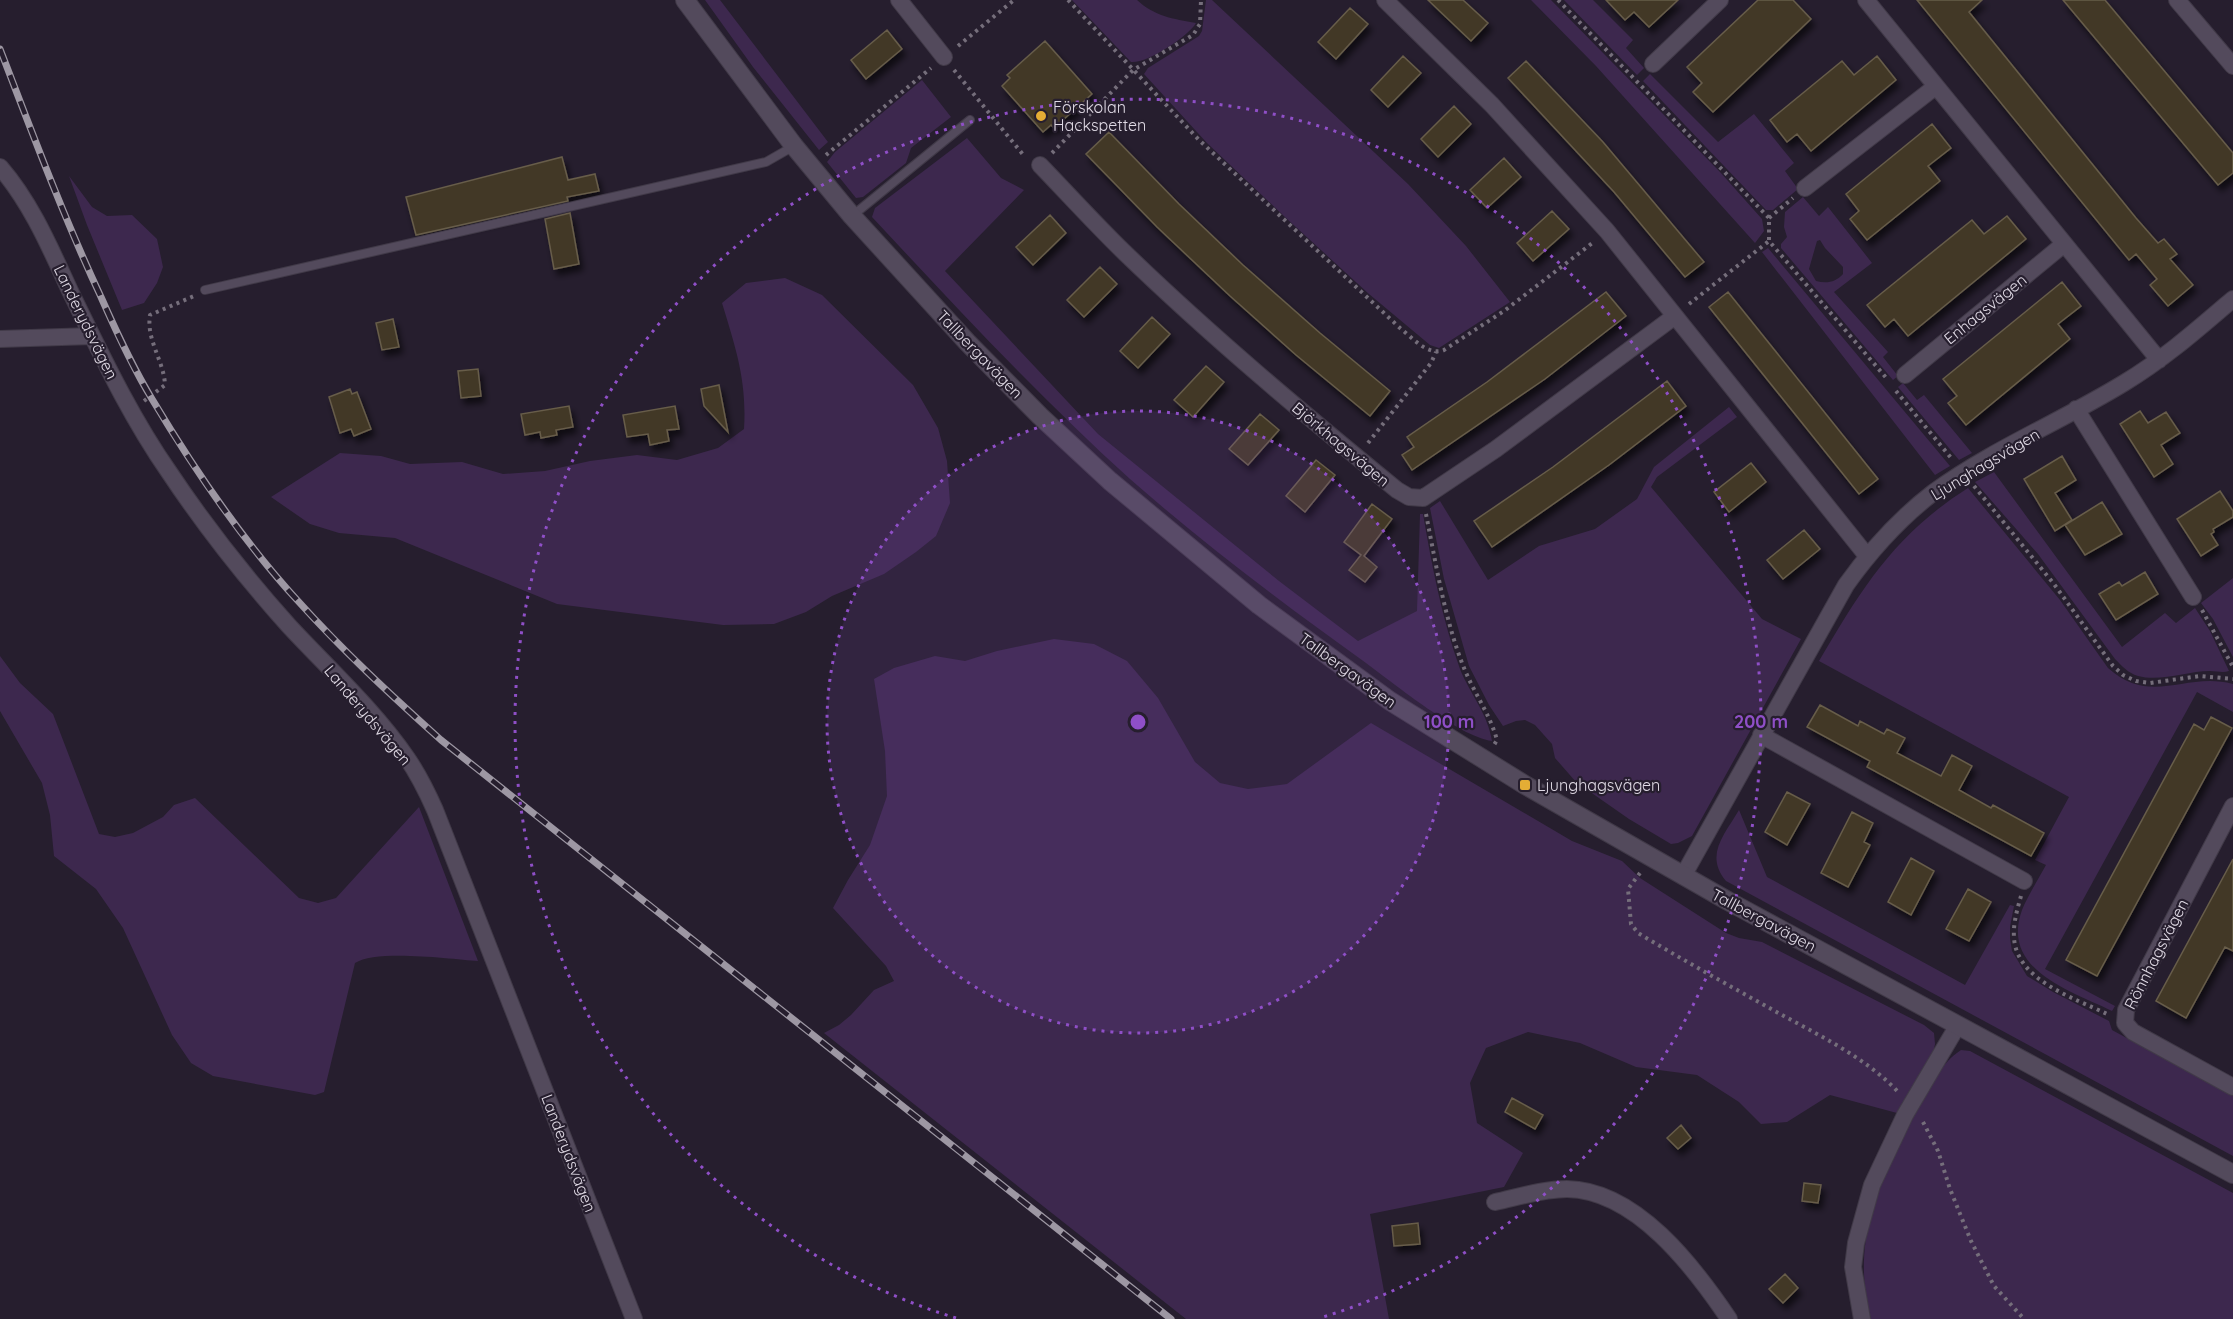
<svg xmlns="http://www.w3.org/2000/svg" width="2233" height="1319" font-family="Quicksand,sans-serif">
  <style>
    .green { fill: #3d284e; fill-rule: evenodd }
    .building { fill: #433928; stroke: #675d4a; stroke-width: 1.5; filter: url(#shadow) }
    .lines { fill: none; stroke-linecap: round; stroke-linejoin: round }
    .service-casing { stroke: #413a48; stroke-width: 10 }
    .minor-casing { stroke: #413a48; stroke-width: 18 }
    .tertiary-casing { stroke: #413a48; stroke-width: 20 }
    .path { stroke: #756e7b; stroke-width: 4; stroke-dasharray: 3 4.5; stroke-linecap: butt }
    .service { stroke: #534a5c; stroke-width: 8 }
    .minor { stroke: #534a5c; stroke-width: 16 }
    .tertiary { stroke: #534a5c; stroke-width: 18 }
    .rail-casing { stroke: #9d97a3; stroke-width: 7 }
    .rail { stroke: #261e2e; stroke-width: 4.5; stroke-dasharray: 14; stroke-linecap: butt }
    .ring { fill: none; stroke: #8f4fc7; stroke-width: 3; stroke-dasharray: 3 6 }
    .poi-dot { fill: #e4ad35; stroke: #261e2e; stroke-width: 2 }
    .labels { text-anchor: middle; stroke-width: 4.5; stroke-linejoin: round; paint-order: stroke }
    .poi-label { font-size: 16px; fill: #e0dae5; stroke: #261e2e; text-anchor: start }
    .street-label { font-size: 16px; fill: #e0dae5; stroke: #261e2e }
    .centre { fill: #8f4fc7; stroke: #261e2e; stroke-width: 3 }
    .ring-label { font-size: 18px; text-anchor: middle; font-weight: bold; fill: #8f4fc7; stroke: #261e2e; stroke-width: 4.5; stroke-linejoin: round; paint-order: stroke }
  </style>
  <defs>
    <filter id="shadow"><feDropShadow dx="3.5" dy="6" stdDeviation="3" flood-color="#0009"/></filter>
  </defs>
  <rect width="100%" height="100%" fill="#261e2e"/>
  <!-- green -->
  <path class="green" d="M705,0h15l108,142 -9,8 -66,-83z
    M1072,0h65c17,16 36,19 59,23 -8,14 -50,41 -65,39z
    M1206,0h6l196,184 58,62 44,56 -71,46 -9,-3 -61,-51 -83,-76 -79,-75 -63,-69 4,-6 51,-32 3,-5z
    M1531,0h20l169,172 42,47 2,12 -9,12 -159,-177z
    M1564,0h29l40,40 -7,8 18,20 -7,7z
    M1650,74l68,68 36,-28 40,49 -9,8 13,18 -25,21h-7l-123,-129z
    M922,80l29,37 -40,31 -5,15 -43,34 -7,1 -29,-36 8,-10z
    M967,138l34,40 23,12 -79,81 153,163 181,147 79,60 59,-30 3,-97h3c9,52 19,105 37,155 10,25 28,45 32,72 -34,-5 -96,-56 -126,-78 -81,-58 -161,-118 -236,-184 -91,-82 -174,-172 -258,-262l3,-9z
    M69,176l23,31 15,9 25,-1 25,24 6,28 -6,16 -13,20 -22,7 -35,-85z
    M1803,197l16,19 9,-9 44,56 -38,29 54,60 -5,5 15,19 -5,4 -112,-132v-4l6,-7 -3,-10 1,-15zM1820,240l5,8 18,19v7c-7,8 -16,10 -27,7l-7,-12 8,-28z
    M1768,248l182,218 -15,9 -173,-223z
    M785,278l37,17 91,90 25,43 9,33 3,42 -14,33 -20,16 -32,22 -52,22 -26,16 -32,12 -51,1 -166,-21 -162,-66 -56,-5 -29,-9 -39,-27 69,-44 41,3 29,8 52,-2 41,12 42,-3 45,-10 47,-6 40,5 41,-12 26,-19c3,-48 -8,-80 -22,-126l24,-20z
    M1903,383l14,17 7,-5 48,58 -13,7 -61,-73z
    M1729,407l8,10 -80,60 -6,10 111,132 39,20 -109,197 -14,7 -7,1 -42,-25 -53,-37 -21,-24 -3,-14 -17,-19 -10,-5 -9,1 -13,5 -14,-21 -20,-39 -25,-87 -14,-71 10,-7 48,79 51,-34 56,-17 42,-30 17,-32z
    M1994,472l128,175 43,-34 11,10 19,-15 15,23 19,40c-6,2 -12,0 -19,0 -23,0 -49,11 -72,5 -10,-3 -16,-10 -23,-17l-77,-105 -63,-72z
    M1968,488l92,112 48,68c44,39 77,3 125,16v28l-36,-20 -152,277 70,37 -3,5c-41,-20 -112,-41 -90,-101 6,-15 16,-30 24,-45l-11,-5 34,-63 -250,-136c43,-73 76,-127 149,-173z
    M2233,578v79l-20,-38 -12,-16z
    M1054,639l40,5 33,17 31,37 37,64 25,21 28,6 39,-5 84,-61 201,118 50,20 18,17 86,55 13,5 23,4 162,83 10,8 1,11 -2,10 -36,59 -67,-18 -43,27 -26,2 -22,-22 -42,-27 -61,-8 -56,-24 -52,-11 -42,16 -16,35 7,40 46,30 -19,34 -134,27 19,105h-203l-362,-286 15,-8 12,-10 23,-25 20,-9 -8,-15 -53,-58 15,-28 22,-35 17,-49 -2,-45 -11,-72 20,-11 41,-12 30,5 32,-10z
    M0,656l20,27 33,31 46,120 16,3 18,-4 30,-16 11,-12 21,-7 104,100 19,5 18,-5 83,-91 59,154c-27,-2 -102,-12 -123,2l-31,129 -9,3 -102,-19 -22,-13 -19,-28 -49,-107 -27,-39 -42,-33 -4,-41 -8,-32 -42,-72z
    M1739,810l28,67 198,108 45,-80 4,1 -4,21v11l2,13 15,25 26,16 56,29 3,9 121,66v60l-507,-275c-22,-26 -1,-47 13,-71z
    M1961,1050l9,1 263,142v126h-362c-16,-53 -3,-112 19,-162 8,-18 20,-35 30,-52 11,-20 20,-41 41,-55z"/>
  <!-- building -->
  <path class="building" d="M1428,0h35l25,23 -17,18z
    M1606,0h72l-29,27 -15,-15 -9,8z
    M1758,0h35l18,19 -98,93 -20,-20 9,-9 -15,-16z
    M1917,0h65l-13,12 167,206 22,25 6,-4 13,15 -7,5 23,26 -25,21 -18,-21 7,-6 -21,-25 -7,6z
    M2063,0h42l128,153v20l-15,12z
    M1350,8l18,16 -32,35 -18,-17z
    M887,30l15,19 -36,30 -15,-19z
    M1045,41l47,53 -38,34 -3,-3 -8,7 -41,-46 8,-8 -3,-3z
    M1403,56l18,17 -33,34 -17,-17z
    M1877,56l19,24 -85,71 -14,-17 -10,8 -17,-22 72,-59 12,14z
    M1526,61l77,81 101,120 -19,15 -71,-85 -106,-114z
    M1454,106l17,18 -33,33 -17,-18z
    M1932,124l19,24 -23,18 12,15 -73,59 -17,-21 9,-8 -13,-17z
    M1109,132l70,72 64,61 77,68 70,58 -20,25 -74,-61 -66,-59 -73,-69 -71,-73z
    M562,157l6,23 27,-6 4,17 -32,6 1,4 -152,34 -10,-38z
    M1504,158l17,19 -34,31 -17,-18z
    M1552,211l17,18 -36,32 -16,-18z
    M570,213l9,51 -25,5 -9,-50z
    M1050,215l16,18 -33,32 -17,-18z
    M2007,216l19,23 -118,97 -14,-17 -9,8 -18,-22 105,-85 12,14z
    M1100,267l17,17 -33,33 -17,-17z
    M2062,282l19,24 -23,18 12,15 -104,86 -18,-22 9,-7 -14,-17z
    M1606,292l20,24 -81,63 -133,91 -10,-15 12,-8 -7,-10 80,-55z
    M1728,292l150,187 -19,15 -150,-187z
    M1152,317l18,17 -32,34 -18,-17z
    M393,319l6,28 -17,3 -6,-27z
    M1206,366l18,16 -31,35 -19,-17z
    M478,369l3,27 -20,2 -3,-27z
    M1667,381l19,25 -77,59 -117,82 -18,-26 79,-54z
    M719,385l9,47 -24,-26 -3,-17z
    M350,389l2,5 5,-2 14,37 -17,7 -3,-7 -11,4 -11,-36z
    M569,406l4,21 -17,3 1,5 -16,3 -1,-6 -15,3 -4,-21z
    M675,406l4,23 -12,1 2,11 -19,4 -2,-11 -21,3 -4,-22z
    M2140,411l8,12 18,-11 14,21 -19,12 12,19 -19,13 -34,-53z
    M1260,414l19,16 -31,35 -19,-16z
    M2062,456l14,24 -21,13 17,27 -17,11 -31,-52z
    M1316,460l19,15 -30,37 -19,-16z
    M1751,463l15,19 -37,30 -15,-20z
    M2220,491l13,20v6l-20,12 1,3 -3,2 7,11 -17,11 -24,-37z
    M2102,502l20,32 -37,21 -20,-30z
    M1372,504l20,15 -28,37 13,11 -12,15 -16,-12 12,-15 -17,-13z
    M1804,530l16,19 -37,30 -16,-19z
    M2145,572l13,22 -42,26 -17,-26 20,-12 3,4z
    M1820,705l38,21 2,-5 24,13 3,-5 18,9 -8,15 44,23 11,-21 20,11 -13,24 32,18 2,-3 51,28 -13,23 -164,-89 3,-6 -63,-34z
    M2211,717l21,11 -135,248 -31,-16 128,-236 10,6z
    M1787,792l23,12 -23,41 -22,-13z
    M1852,812l21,11 -9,19 6,3 -22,42 -27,-14z
    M1911,858l23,13 -23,44 -23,-13z
    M2233,859v92l-8,-4 -39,71 -30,-17z
    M1968,889l23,13 -22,39 -23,-12z
    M1512,1098l31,17 -8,14 -30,-17z
    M1681,1125l10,13 -13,11 -11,-11z
    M1804,1183l17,2 -3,18 -16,-2z
    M1418,1223l2,21 -26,2 -2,-20z
    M1785,1274l13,14 -15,15 -14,-14z"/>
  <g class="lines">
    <!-- service casing -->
    <g class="service-casing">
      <path id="service" d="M852,216l118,-96
        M205,290l561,-128 28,-16"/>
    </g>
    <!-- minor casing -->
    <g class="minor-casing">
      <path id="minor" d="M899,0l45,57
        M1385,0l107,105 115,126 260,325
        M1866,0l293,360
        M2177,0l56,66
        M1653,64l67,-64
        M1040,165c28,29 56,60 85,88 87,84 179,161 272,237l12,7 14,1 73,-49 179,-133
        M0,167c32,37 51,83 71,126 30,61 59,123 98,179 36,54 77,106 120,154 40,43 85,84 118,132 11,16 20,34 28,52l199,509
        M1805,188l130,-101
        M0,339l92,-3
        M1905,375l159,-131
        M2076,409l117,188
        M1761,735l263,146
        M2233,806l-107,204 -1,13 8,9 100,55
        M1683,876l163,-291c25,-35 54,-67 88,-93 59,-43 128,-71 190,-109 40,-24 74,-54 109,-84
        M1495,1202c23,-5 48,-13 72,-13 69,1 127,78 162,130
        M1862,1319l-9,-52 3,-24 16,-58 33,-70 53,-90"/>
    </g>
    <!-- tertiary casing -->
    <g class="tertiary-casing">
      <path id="tertiary" d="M685,0l109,146 58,70 115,126 73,74 70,65 149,124 131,96 135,84 203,116 505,273"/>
    </g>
    <!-- path -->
    <path class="path" d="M1068,0l131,140 201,188c13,10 27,28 44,22l60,-39 91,-70
      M1558,0l211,218v23l119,139
      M958,46l56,-46
      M954,70l71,87
      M1052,153l81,-83 60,-35 7,-11 1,-24
      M826,155l105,-87
      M1769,218l24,-20
      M1689,304l80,-63
      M1896,391l56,68
      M144,401l21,-16c-1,-24 -19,-45 -15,-70l44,-19
      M1368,443l63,-80 5,-11
      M1974,486l80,98 59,82 10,9 13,6 14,2 50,-7 33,3
      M1426,514c10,50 19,107 38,154 10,25 26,46 33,72l-3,5
      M2202,610l31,57
      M1640,873l-12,16 3,35 7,9c45,27 90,52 135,77 43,24 93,47 126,83
      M2021,896c-4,14 -8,28 -7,42 3,43 61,60 93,76
      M1923,1122l15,29 12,38 21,52 23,45 30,33"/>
    <!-- service -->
    <use href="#service" class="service"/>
    <!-- minor -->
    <use href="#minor" class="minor"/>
    <!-- tertiary -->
    <use href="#tertiary" class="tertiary"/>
    <!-- rail casing -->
    <g class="rail-casing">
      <path id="rail" d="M0,49c32,83 63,167 101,248 15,34 31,69 51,102 42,70 90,141 146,202 45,50 94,95 143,139l730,579"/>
    </g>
    <!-- rail -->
    <use href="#rail" class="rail"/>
  </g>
  <!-- distance rings -->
  <circle cx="1138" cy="722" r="311" fill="#8f4fc7" fill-opacity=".12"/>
  <g class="ring">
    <circle cx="1138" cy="722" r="311"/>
    <path d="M956 1318A623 623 0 1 1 1320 1318"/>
  </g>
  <!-- markers -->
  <g class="poi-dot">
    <circle cx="1041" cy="116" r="6"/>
    <rect x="1519" y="779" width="12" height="12" rx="3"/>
  </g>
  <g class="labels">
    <!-- poi labels -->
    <g class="poi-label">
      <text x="1053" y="113">Förskolan<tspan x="1053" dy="18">Hackspetten</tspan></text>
      <text x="1537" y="791">Ljunghagsvägen</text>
    </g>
    <!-- street labels -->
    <g class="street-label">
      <text transform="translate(1985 309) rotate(-39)" y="6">Enhagsvägen</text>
      <text transform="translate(86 322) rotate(64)" y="6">Landerydsvägen</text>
      <text transform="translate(980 354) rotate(46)" y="6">Tallbergavägen</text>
      <text transform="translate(1341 444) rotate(40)" y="6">Björkhagsvägen</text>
      <text transform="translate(1985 464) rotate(-31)" y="6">Ljunghagsvägen</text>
      <text transform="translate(1348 670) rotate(36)" y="6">Tallbergavägen</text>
      <text transform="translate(368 715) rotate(50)" y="6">Landerydsvägen</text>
      <text transform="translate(1764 920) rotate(28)" y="6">Tallbergavägen</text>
      <text transform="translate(2156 954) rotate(-63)" y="6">Rönnhagsvägen</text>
      <text transform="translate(569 1153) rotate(69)" y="6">Landerydsvägen</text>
    </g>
  </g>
  <circle cx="1138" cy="722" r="9" class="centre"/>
  <g class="ring-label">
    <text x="1449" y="728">100 m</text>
    <text x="1761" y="728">200 m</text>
  </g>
</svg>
